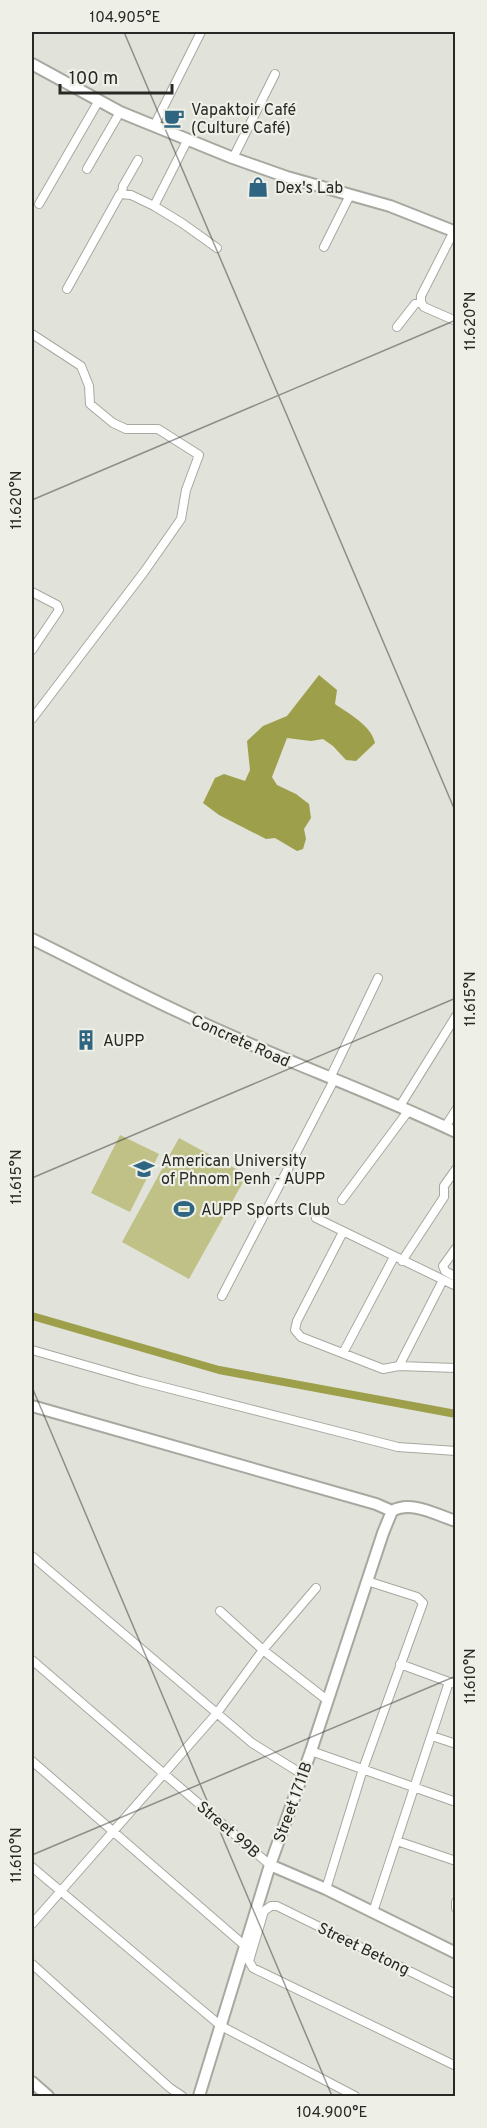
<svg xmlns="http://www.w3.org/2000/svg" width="487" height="2128" font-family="Overpass,sans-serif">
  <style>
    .green { fill: #bfc187 }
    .water { fill: #9d9f4b }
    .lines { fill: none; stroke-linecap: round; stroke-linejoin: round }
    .canal { stroke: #9d9f4b; stroke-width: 8 }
    .street-casing { stroke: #a7a8a0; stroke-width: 10 }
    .secondary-casing { stroke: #a7a8a0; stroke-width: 14 }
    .street { stroke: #fff; stroke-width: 8 }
    .secondary { stroke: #fff; stroke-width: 10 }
    .ticks { fill: none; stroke: #282825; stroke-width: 1.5; stroke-opacity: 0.45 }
    .labels { text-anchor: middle; stroke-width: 4.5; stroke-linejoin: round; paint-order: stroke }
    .poi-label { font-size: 16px; fill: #282825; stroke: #eeefe7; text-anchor: start }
    .street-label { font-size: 16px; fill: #282825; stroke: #eeefe7 }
    .neatline { fill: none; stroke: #282825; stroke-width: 2 }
    .ticks-label { font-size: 15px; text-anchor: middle; fill: #282825 }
  </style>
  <rect width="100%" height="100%" fill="#e1e2d9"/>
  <!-- green -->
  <path class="green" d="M120,1135l39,19 -29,58 -39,-19z
    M179,1138l68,37 -58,104 -67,-37z"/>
  <!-- water -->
  <path class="water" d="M319,675l18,15 -2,14c14,10 36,21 40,39l-19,18 -10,-1 -13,-14 -10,-7 -12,2 -24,-3 -15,39 5,8 19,9 13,10 2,14 -7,11 2,10 -3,10 -6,2 -22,-13 -9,1 -47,-24 -16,-12 12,-25 9,-4 21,7 5,-11 -3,-29 16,-15 24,-10z"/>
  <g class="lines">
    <!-- canal -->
    <path class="canal" d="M32,1316l187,54 237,44"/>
    <!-- street casing -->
    <g class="street-casing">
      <path id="street" d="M154,126l47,-94
        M188,139l-34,67 28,17 35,25
        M233,158l42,-84
        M87,169l33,-57
        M122,193l1,-7 15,-26
        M39,204l59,-102
        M454,231l-33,65v6l3,5 32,14
        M324,247l26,-52
        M67,289l53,-95 11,1 23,11
        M397,327l18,-23 6,-2
        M32,334l49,32 8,20 1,18 23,19 13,6h32l41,26 -13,35 -5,29 -37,53 -112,147
        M32,592l25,13 2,5 -27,40
        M330,1078l48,-100
        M400,1106l56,-90
        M445,1127l11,-17
        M342,1200l67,-90
        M316,1218l140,68
        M343,1232l-46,89 -2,9 6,7 82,32 16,-3 57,2
        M456,1248l-13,18 2,5 11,6
        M402,1261l42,-64v-11l12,-17
        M222,1296l112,-216
        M32,1350l108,31 258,66 58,4
        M343,1353l51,-96
        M399,1366l44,-86
        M32,1556l220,187 50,31
        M220,1611l43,39 64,50
        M32,1660l238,205
        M400,1664l49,18
        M432,1736l24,8
        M311,1751l145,51
        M32,1761l212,184
        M397,1841l59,20
        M32,1867l189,159 134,70
        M326,1889l37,-120 60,-166 -6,-6 -50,-16
        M456,1902v6
        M373,1912l76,-230 7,2
        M32,1924l185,-211 46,-63 53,-62
        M32,1964l138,124 12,8
        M456,1994l-179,-88h-6l-7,5 -15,50 4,7 203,98"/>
    </g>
    <!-- secondary casing -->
    <g class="secondary-casing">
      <path id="secondary" d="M32,64l88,48 113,46 54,19 103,29 66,26
        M32,939c49,24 97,50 147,73 91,44 186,77 277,120
        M32,1406l344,98 16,7c20,-11 44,4 64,10
        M270,1865l56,24 130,64
        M32,2082l16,14
        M199,2096l71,-231 41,-114 72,-218 9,-22"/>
    </g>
    <!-- street -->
    <use href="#street" class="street"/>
    <!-- secondary -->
    <use href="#secondary" class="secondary"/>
  </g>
  <!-- ticks -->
  <path class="ticks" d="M124,32l332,781M32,500l424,-180M32,1178l424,-180M32,1387l300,709M32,1855l424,-179"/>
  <!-- icons -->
  <defs>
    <g id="cafe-bare" transform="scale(1.62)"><path d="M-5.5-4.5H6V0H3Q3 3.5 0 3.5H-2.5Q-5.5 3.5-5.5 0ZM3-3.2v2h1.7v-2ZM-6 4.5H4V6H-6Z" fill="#2f6580" stroke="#eeefe7" stroke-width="2.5" paint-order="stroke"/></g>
    <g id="shop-bare" transform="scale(1.62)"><path d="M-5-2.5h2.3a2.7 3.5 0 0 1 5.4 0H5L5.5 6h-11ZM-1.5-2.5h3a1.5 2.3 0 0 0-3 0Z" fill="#2f6580" stroke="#eeefe7" stroke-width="2.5" paint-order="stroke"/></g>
    <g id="building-bare" transform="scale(1.62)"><path d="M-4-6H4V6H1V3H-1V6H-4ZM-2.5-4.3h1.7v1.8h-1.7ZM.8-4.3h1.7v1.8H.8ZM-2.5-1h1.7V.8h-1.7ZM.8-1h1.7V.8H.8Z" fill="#2f6580" stroke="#eeefe7" stroke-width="2.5" paint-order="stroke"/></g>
    <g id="university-bare" transform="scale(1.62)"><path d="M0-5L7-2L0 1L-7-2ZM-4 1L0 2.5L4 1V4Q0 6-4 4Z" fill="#2f6580" stroke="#eeefe7" stroke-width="2.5" paint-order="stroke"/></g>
    <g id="stadium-bare" transform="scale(1.62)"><path d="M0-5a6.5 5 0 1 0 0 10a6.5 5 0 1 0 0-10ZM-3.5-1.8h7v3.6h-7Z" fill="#2f6580" stroke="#eeefe7" stroke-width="2.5" paint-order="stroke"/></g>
  </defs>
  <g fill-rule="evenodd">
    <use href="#cafe-bare" x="174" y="118"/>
    <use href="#shop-bare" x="258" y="187"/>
    <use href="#building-bare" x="86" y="1040"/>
    <use href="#university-bare" x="144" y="1169"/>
    <use href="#stadium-bare" x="184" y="1209"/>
  </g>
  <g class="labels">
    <!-- poi labels -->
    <g class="poi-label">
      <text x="191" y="115">Vapaktoir Café<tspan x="191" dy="18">(Culture Café)</tspan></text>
      <text x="275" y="193">Dex's Lab</text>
      <text x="103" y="1046">AUPP</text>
      <text x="161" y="1166">American University<tspan x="161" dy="18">of Phnom Penh - AUPP</tspan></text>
      <text x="201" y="1215">AUPP Sports Club</text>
    </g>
    <!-- street labels -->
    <g class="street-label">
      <text transform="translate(241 1040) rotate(24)" y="6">Concrete Road</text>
      <text transform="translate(292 1802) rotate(-70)" y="6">Street 1711B</text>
      <text transform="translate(229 1829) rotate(41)" y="6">Street 99B</text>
      <text transform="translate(364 1948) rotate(26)" y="6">Street Betong</text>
    </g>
  </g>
  <!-- border -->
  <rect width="487" height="2128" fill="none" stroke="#eeefe7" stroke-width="66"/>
  <!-- scale -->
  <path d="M60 84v9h112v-9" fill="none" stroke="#282825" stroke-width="3"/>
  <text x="69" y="84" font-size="18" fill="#282825" stroke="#eeefe7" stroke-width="4.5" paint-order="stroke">100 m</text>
  <rect x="33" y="33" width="421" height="2062" class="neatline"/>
  <g class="ticks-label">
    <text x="125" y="22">104.905°E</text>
    <text transform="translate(470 321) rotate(-90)" y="5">11.620°N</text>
    <text transform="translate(16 500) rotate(-90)" y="5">11.620°N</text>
    <text transform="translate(470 999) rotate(-90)" y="5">11.615°N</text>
    <text transform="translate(16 1177) rotate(-90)" y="5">11.615°N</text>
    <text transform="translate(470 1676) rotate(-90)" y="5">11.610°N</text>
    <text transform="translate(16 1855) rotate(-90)" y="5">11.610°N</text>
    <text x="332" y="2117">104.900°E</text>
  </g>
</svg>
